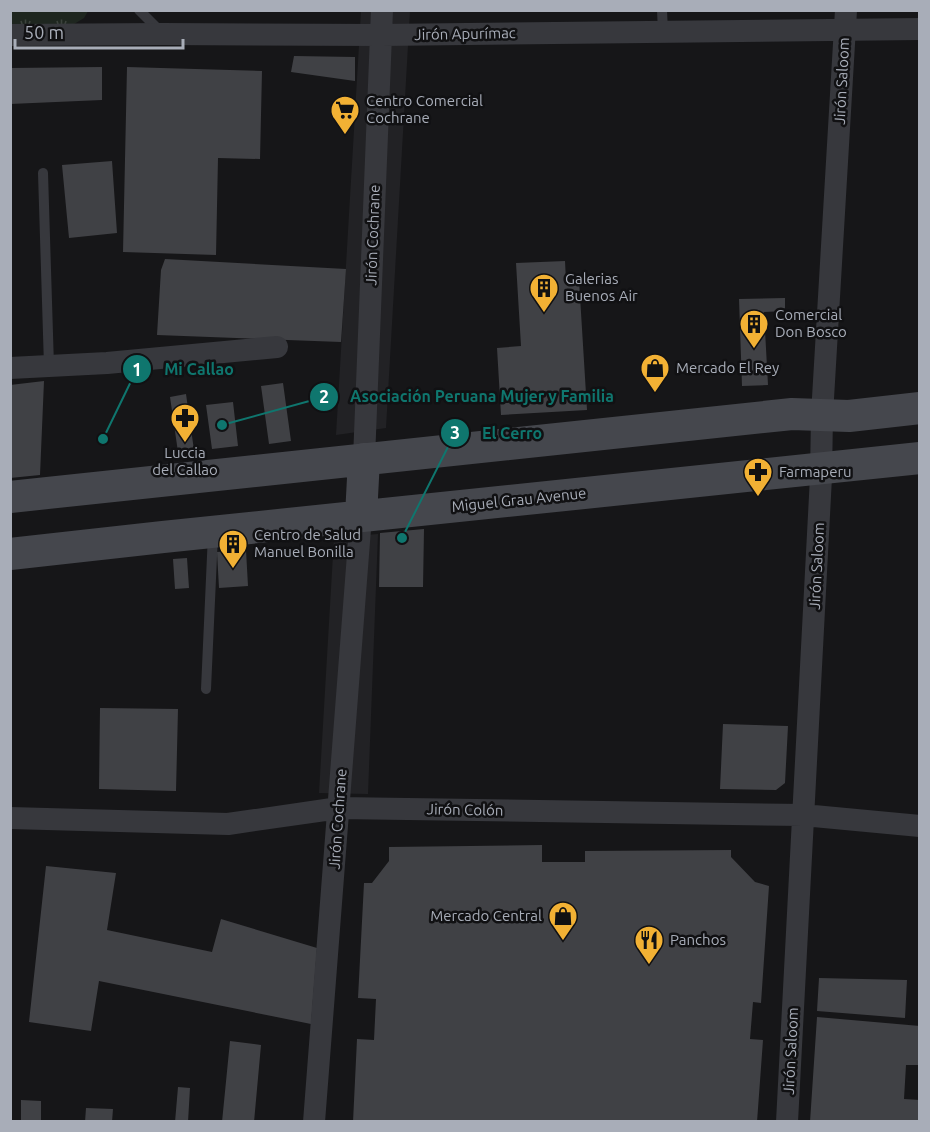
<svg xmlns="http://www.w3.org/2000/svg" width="930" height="1132" font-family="Ubuntu,sans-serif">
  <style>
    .built { fill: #222225 }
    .park { fill: url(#park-tufts) }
    .building { fill: #404145 }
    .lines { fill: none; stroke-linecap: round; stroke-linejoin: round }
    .lane { stroke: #37383d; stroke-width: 10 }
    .street { stroke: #37383d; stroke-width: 22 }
    .secondary { stroke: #45474d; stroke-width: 32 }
    .labels { text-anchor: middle; stroke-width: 5; stroke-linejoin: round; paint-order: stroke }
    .street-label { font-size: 15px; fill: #a8adb8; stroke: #111113 }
    .poi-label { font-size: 15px; fill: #a8adb8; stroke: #111113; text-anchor: start }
    .leader { fill: none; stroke: #0f766e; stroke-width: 2 }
    .callout-dot { fill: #0f766e; stroke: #111113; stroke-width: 2 }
    .mark-label { font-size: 18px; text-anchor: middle; font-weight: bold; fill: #fff }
    .callout-label { font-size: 16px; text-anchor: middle; font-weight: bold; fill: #0f766e; stroke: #111113; stroke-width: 5; stroke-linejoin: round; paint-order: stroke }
  </style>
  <defs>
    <pattern id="park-tufts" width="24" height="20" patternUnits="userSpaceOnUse" patternTransform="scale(1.5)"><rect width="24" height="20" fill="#1e261f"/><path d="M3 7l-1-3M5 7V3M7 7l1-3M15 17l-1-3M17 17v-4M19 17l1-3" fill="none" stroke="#3c433d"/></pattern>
  </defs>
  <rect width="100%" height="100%" fill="#161618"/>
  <!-- built -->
  <path class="built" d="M361,11h49l-24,417 -50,7z
    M378,534l-10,260 -49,-1 15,-255z"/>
  <!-- park -->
  <path class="park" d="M11,11h77l-4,7 -10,6 -63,5z"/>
  <!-- building -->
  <path class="building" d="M294,56l61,1v24l-64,-9z
    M102,67v33l-92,4v-36z
    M127,67l135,4 -2,88 -42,-1 -2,97 -93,-3z
    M112,161l5,72 -48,5 -7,-73z
    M165,259l181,10 -5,73 -184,-7 4,-65z
    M565,261l1,20 13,-1 8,130 -86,5 -4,-67 24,-2 -5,-83z
    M785,298v13l-21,1 4,73 -26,1 -3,-87z
    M44,381l-4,94 -30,3v-93z
    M283,383l8,58 -22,3 -8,-58z
    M186,394l8,56 -16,2 -8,-55z
    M233,402l5,44 -26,3 -6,-44z
    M424,529l-1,58h-44l1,-54z
    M246,550l2,36 -29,2 -2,-36z
    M187,558l2,30 -14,1 -2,-30z
    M100,708l78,1 -2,82 -77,-2z
    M723,724l65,2 -3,57 -9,7 -56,-1z
    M542,845v17h43v-11l146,-1v7l24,25 14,4 -8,117 -8,-1 -3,37 13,1 -6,82h-404l4,-83 17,1 2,-41 -18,-1 6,-115h8l17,-22v-14z
    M46,866l70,7 -9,57 105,22 9,-33 96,29 -6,76 -212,-43 -8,50 -62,-9z
    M819,978l88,2 -2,38 -88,-7z
    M817,1017l103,9v39h-14l-2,34 16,1v22h-110z
    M230,1041l31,4 -7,77h-32z
    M178,1087l12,1 -2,34h-13z
    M21,1100l20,1v21h-20z
    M86,1108l27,1 -1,13h-27z"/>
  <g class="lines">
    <!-- lane -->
    <path class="lane" d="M139,10l21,21
      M662,10l1,22
      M43,173l6,193
      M206,689l7,-155"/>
    <!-- street -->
    <path class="street" d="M10,35l152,-1 219,1 539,-6
      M10,368l97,-5 170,-16
      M364,459l18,-449
      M10,818l218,6 111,-16 464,7 117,11
      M314,1122l47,-606
      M787,1122l34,-645 1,-62 24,-405"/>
    <!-- secondary -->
    <path class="secondary" d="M10,497l782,-83 57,2 71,-8
      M361,516l3,-57
      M10,554l153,-17 757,-79"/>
  </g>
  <!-- icons -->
  <defs>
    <g id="supermarket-pin" transform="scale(1.5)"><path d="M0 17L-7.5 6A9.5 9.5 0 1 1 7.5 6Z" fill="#f2b134" stroke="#111113"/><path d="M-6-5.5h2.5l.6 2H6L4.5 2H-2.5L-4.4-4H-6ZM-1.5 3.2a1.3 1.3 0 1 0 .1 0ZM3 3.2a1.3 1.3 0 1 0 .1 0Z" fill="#111"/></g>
    <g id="building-pin" transform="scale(1.5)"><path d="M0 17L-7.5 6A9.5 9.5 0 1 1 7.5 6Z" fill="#f2b134" stroke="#111113"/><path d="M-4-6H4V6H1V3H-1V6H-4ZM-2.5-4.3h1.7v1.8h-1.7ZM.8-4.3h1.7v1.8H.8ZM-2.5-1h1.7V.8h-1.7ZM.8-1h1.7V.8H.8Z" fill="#111"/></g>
    <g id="shop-pin" transform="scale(1.5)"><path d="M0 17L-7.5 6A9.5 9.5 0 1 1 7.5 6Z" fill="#f2b134" stroke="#111113"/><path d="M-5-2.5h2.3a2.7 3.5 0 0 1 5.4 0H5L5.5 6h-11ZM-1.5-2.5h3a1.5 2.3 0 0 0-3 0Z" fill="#111"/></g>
    <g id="pharmacy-pin" transform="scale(1.5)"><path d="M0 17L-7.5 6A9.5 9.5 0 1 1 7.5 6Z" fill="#f2b134" stroke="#111113"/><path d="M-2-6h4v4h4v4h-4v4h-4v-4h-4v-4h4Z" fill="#111"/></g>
    <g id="restaurant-pin" transform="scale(1.5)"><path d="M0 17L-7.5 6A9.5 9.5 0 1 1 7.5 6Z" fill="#f2b134" stroke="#111113"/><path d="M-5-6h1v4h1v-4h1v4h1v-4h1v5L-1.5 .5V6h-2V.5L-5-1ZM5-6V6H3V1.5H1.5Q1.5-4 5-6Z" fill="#111"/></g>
  </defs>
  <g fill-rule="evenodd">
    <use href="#supermarket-pin" x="345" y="110"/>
    <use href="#building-pin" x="544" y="288"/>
    <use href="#building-pin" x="754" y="324"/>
    <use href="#shop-pin" x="655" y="368"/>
    <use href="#pharmacy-pin" x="185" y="418"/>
    <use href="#pharmacy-pin" x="758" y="472"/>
    <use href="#building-pin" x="233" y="544"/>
    <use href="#shop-pin" x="563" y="916"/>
    <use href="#restaurant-pin" x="649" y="940"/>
  </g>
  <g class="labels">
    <!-- street labels -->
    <g class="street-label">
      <text transform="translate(465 34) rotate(-1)" y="5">Jirón Apurímac</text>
      <text transform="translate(842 81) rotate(-87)" y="5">Jirón Saloom</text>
      <text transform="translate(373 235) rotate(-88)" y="5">Jirón Cochrane</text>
      <text transform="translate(519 500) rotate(-6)" y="5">Miguel Grau Avenue</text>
      <text transform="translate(817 566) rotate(-87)" y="5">Jirón Saloom</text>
      <text transform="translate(465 810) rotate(1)" y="5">Jirón Colón</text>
      <text transform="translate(338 819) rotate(-86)" y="5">Jirón Cochrane</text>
      <text transform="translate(791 1051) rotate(-87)" y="5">Jirón Saloom</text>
    </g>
    <!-- poi labels -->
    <g class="poi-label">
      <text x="366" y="106">Centro Comercial<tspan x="366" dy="17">Cochrane</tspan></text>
      <text x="565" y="284">Galerias<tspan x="565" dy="17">Buenos Air</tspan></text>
      <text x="775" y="320">Comercial<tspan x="775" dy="17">Don Bosco</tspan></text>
      <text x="676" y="373">Mercado El Rey</text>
      <text x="185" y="458" text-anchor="middle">Luccia<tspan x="185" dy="17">del Callao</tspan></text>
      <text x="779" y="477">Farmaperu</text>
      <text x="254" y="540">Centro de Salud<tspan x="254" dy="17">Manuel Bonilla</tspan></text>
      <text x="542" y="921" text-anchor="end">Mercado Central</text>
      <text x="670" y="945">Panchos</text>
    </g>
  </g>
  <!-- callouts -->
  <path class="leader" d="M103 439L137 369M222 425L324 397M402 538L455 433"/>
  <g class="callout-dot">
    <circle cx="103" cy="439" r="6"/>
    <circle cx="222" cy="425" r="6"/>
    <circle cx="402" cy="538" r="6"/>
    <circle cx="137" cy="369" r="15"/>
    <circle cx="324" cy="397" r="15"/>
    <circle cx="455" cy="433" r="15"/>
  </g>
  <g class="mark-label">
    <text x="137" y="376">1</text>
    <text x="324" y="403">2</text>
    <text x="455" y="439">3</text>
  </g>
  <g class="callout-label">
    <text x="199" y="375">Mi Callao</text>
    <text x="482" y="402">Asociación Peruana Mujer y Familia</text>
    <text x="512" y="439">El Cerro</text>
  </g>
  <!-- border -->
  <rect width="930" height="1132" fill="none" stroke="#a8adb8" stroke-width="24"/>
  <!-- scale -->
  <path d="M15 39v9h168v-9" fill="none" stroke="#a8adb8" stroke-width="3"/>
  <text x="24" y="39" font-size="18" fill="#a8adb8" stroke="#111113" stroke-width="4.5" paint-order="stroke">50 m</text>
</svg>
